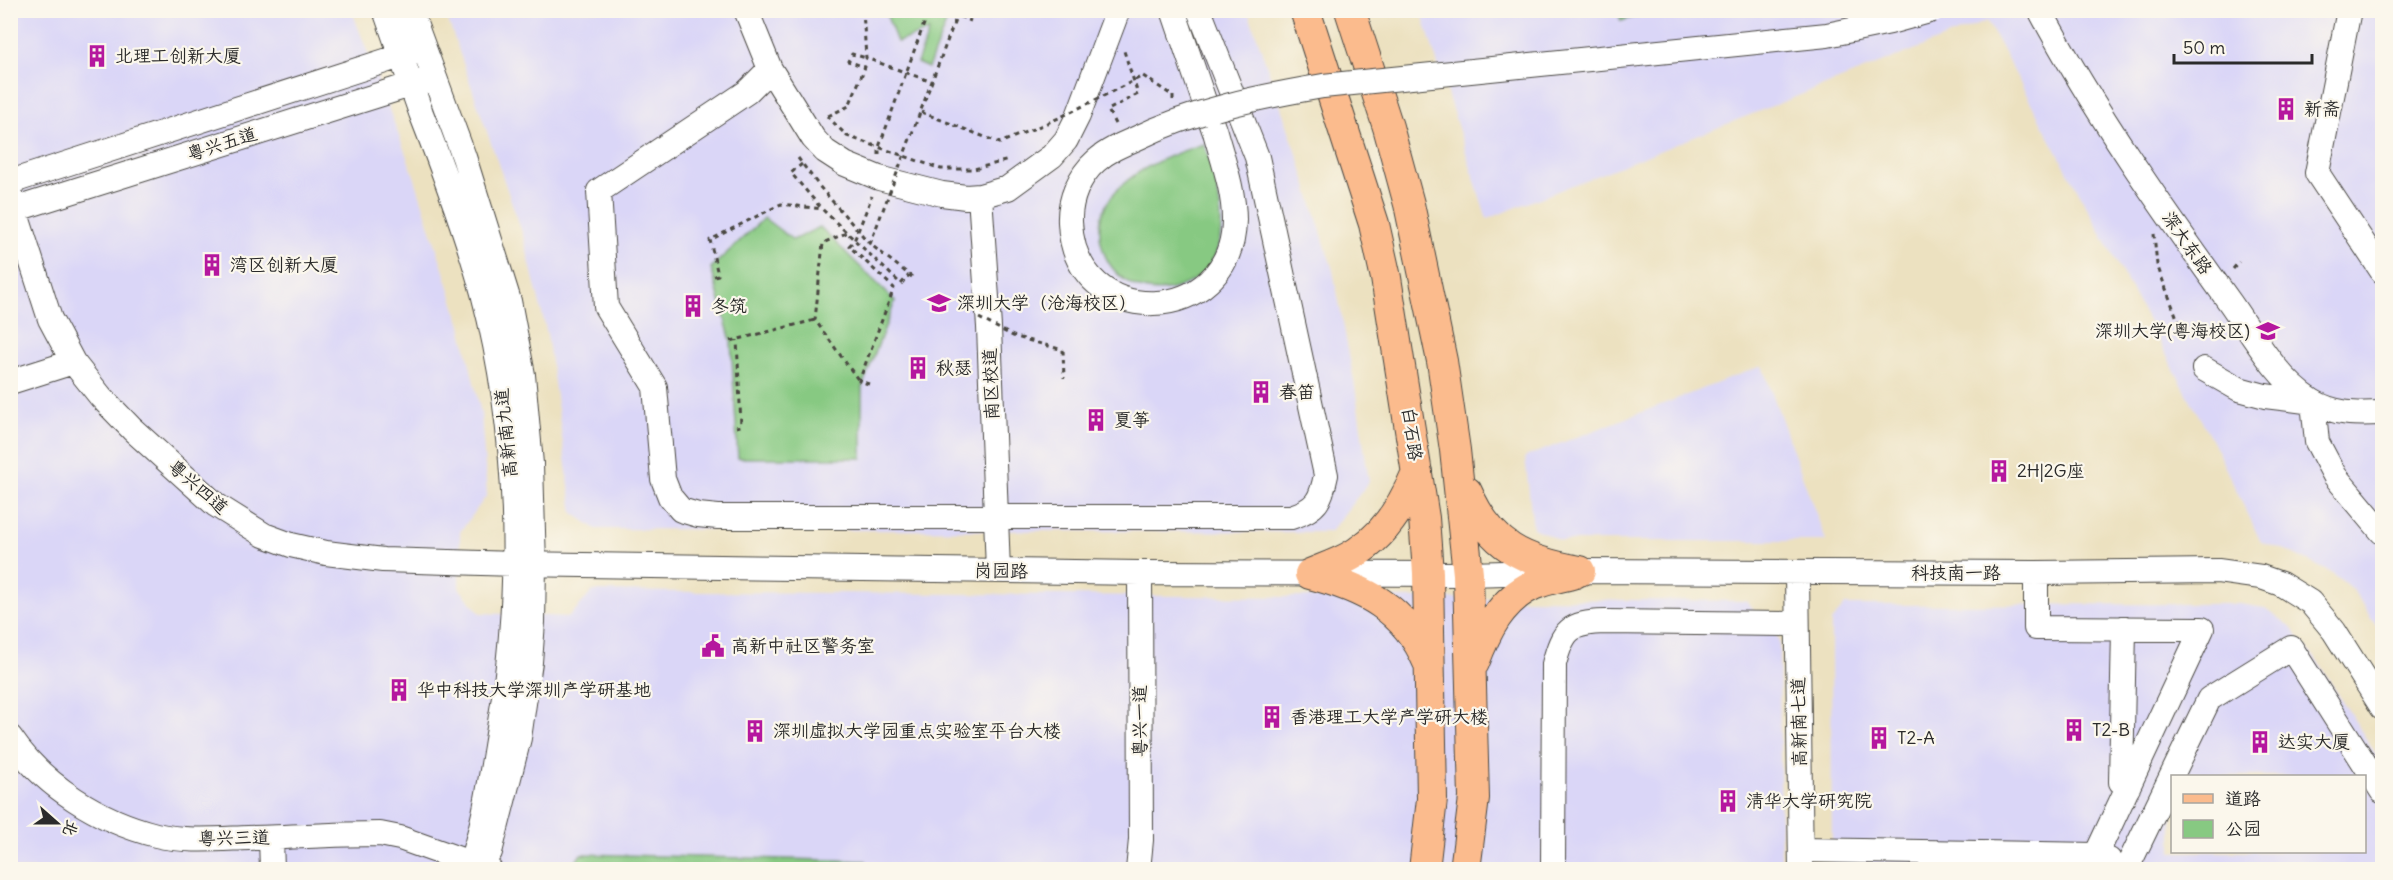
<svg xmlns="http://www.w3.org/2000/svg" width="2393" height="880" font-family="Delius,'LXGW WenKai TC',sans-serif">
  <style>
    .built { fill: #dad6f7; fill-rule: evenodd }
    .green { fill: #87c982; stroke: #597a56; stroke-width: 1.5 }
    .lines { fill: none; stroke-linecap: round; stroke-linejoin: round }
    .minor-casing { stroke: #484641; stroke-width: 26 }
    .major-casing { stroke: #484641; stroke-width: 32 }
    .path { stroke: #484641; stroke-width: 3; stroke-dasharray: 4.5 4.5; stroke-linecap: butt }
    .minor { stroke: #fff; stroke-width: 24 }
    .major { stroke: #fbbb8d; stroke-width: 30 }
    .minor-bridge-casing { stroke: #484641; stroke-width: 26; stroke-linecap: butt }
    .path-bridge { stroke: #484641; stroke-width: 3; stroke-dasharray: 4.5 4.5; stroke-linecap: butt }
    .minor-bridge { stroke: #fff; stroke-width: 24 }
    .labels { text-anchor: middle; stroke-width: 4.5; stroke-linejoin: round; paint-order: stroke }
    .poi-label { font-size: 18px; fill: #2b2b2b; stroke: #fbf7ec; text-anchor: start }
    .street-label { font-size: 18px; fill: #2b2b2b; stroke: #fbf7ec }
  </style>
  <rect width="100%" height="100%" fill="#fbf7ec"/>
  <filter id="ink" filterUnits="userSpaceOnUse"><feTurbulence type="fractalNoise" baseFrequency=".0167" numOctaves="2"/><feDisplacementMap in="SourceGraphic" scale="12" xChannelSelector="R" yChannelSelector="G"/><feConvolveMatrix kernelMatrix="1 2 1 2 8 2 1 2 1" color-interpolation-filters="sRGB"/></filter>
  <filter id="wash" filterUnits="userSpaceOnUse"><feTurbulence type="fractalNoise" baseFrequency=".008" numOctaves="4" result="noise"/><feDisplacementMap in="SourceGraphic" scale="24" xChannelSelector="R" yChannelSelector="G"/><feGaussianBlur stdDeviation="1.35" result="paint"/><feColorMatrix in="noise" values="0 0 0 0 0 0 0 0 0 0 0 0 0 0 0 0 0 1.4 0 .05"/><feComposite in="paint" operator="in"/></filter>
  <g filter="url(#wash)">
    <rect width="100%" height="100%" fill="#ece1c0"/>
    <!-- built -->
    <path class="built" d="M10,11h342l62,165 47,150 20,87 6,82 -27,37 -1,56 21,25 89,4 24,-26 1153,10 33,38 2,230h-1770z
      M445,11h803l51,149 34,111 21,110 15,101 -39,50 -734,-3 -23,-16 -26,-179 -24,-99z
      M1421,11h961v624l-29,-45 -19,-16 -48,-24 -25,-8 -48,-100 -226,-421 -500,198z
      M1762,366l64,175h-265l-28,-13 -8,-71z
      M2240,604l25,4 24,17 30,39 63,100v105l-289,1 -261,-6 -1,-242 14,-17zM2172,776h192v76h-192z"/>
    <!-- green -->
    <path class="green" d="M885,11h66l-23,57 -11,-5 12,-32 -32,11z
      M1618,11v-1l34,1 -31,10z
      M1204,144c16,46 38,121 -25,143 -15,5 -29,6 -44,-1 -15,-7 -27,-20 -32,-36 -20,-61 55,-92 101,-106z
      M764,218l29,22 27,-13 75,74 -33,86v71h-124l-7,-117 -20,-73z
      M581,854l285,7 -3,9 -288,-1 -2,-3z
      M1832,864l259,5h2l-261,1z"/>
  </g>
  <g filter="url(#ink)">
    <g class="lines">
      <!-- minor casing -->
      <g class="minor-casing">
        <path id="minor" d="M385,10c12,34 24,69 36,103 23,59 45,118 62,180 36,138 41,294 16,435 -8,47 -14,97 -31,142
          M410,10l54,147 45,144 14,74 8,89 3,101 -1,57 -3,40 -11,76 -29,114
          M746,10l24,59 43,69 12,13 20,13 34,14 63,16 24,3 14,-1 28,-8 44,-32 14,-16 12,-24 40,-106
          M1173,10l41,120
          M2040,10c54,102 124,201 191,294 23,33 46,75 81,97 23,14 45,13 70,12
          M2349,10l-32,163 65,98
          M770,69l-23,23 -148,99 7,116 49,80 8,92 7,18 11,13 17,5 20,2h573c26,-8 30,-17 35,-42l-69,-318 -58,-147
          M10,182l406,-131
          M10,195l40,124 23,43 28,35 31,32 84,76 48,30 27,10 35,8 57,7 132,4 625,9 328,1 112,-3 456,2 182,-2 43,6 20,7 29,18 24,29 48,76
          M980,196l9,131 9,244
          M10,211l416,-131
          M2204,369l35,20 26,7 48,6 4,40 18,34 47,56
          M10,382l63,-20
          M2036,573v55l166,1 -106,226
          M1797,574l4,296
          M2124,628l-3,154 7,6
          M10,737c33,49 90,84 146,98 29,7 62,4 92,3 44,-1 88,-4 132,-4l20,4 90,32
          M271,838l1,32
          M1801,850l295,5 13,5
          M1138,870l3,-30 -1,-267
          M1553,870l1,-206c9,-34 15,-41 51,-42l192,2
          M2126,870l83,-171 82,-51 91,143"/>
      </g>
      <!-- major casing -->
      <g class="major-casing">
        <path id="major" d="M1305,10l69,214 12,54 38,240 4,55 4,226 -8,71
          M1350,10l38,117 21,77 33,157 13,89 13,124 6,224 -9,72
          M1467,492c24,55 56,69 113,79
          M1310,574c54,14 95,34 118,88
          M1310,574c16,-7 36,-13 50,-24 27,-18 45,-49 57,-78
          M1474,663c12,-32 27,-63 59,-78 13,-6 28,-8 42,-12"/>
      </g>
      <!-- path -->
      <path class="path" d="M943,10l28,11
        M827,116l20,20 94,33h33l35,-9
        M828,116l21,-10 16,-39 -17,-6 4,-7 14,4
        M1115,124l-7,-14 30,-16 -14,-43
        M879,155v-8l50,-137
        M802,164l-11,9 30,35
        M846,233l-23,10 -8,77 44,61
        M2154,234l3,31 23,61
        M2233,269l6,-7
        M714,276l4,-1 -8,-35 71,-36 41,5 79,75 8,-9
        M731,341l84,-21
        M1063,350l1,28
        M869,384l-10,-3 35,-93 -45,-42 5,-5 18,-45
        M736,427l5,-1 -4,-86"/>
      <!-- minor -->
      <use href="#minor" class="minor"/>
      <!-- major -->
      <use href="#major" class="major"/>
      <!-- minor-bridge casing -->
      <g class="minor-bridge-casing">
        <path id="minor-bridge" d="M1215,132c8,29 19,58 19,88 -1,108 -160,113 -164,2 -1,-22 9,-46 26,-61 11,-10 25,-16 39,-22 59,-29 124,-42 188,-53l504,-51 63,-13 43,-12"/>
      </g>
      <!-- path-bridge -->
      <path class="path-bridge" d="M863,10l3,48 66,24
        M921,112l79,31 61,-26 82,-41 30,20v4
        M798,158l21,28 51,58 42,33
        M870,244l89,-234
        M979,318l34,18 50,14"/>
      <!-- minor-bridge -->
      <use href="#minor-bridge" class="minor-bridge"/>
    </g>
  </g>
  <!-- icons -->
  <defs>
    <g id="building-bare" transform="scale(1.8)"><path d="M-4-6H4V6H1V3H-1V6H-4ZM-2.5-4.3h1.7v1.8h-1.7ZM.8-4.3h1.7v1.8H.8ZM-2.5-1h1.7V.8h-1.7ZM.8-1h1.7V.8H.8Z" fill="#b5179e" stroke="#fbf7ec" stroke-width="2.5" paint-order="stroke"/></g>
    <g id="university-bare" transform="scale(1.8)"><path d="M0-5L7-2L0 1L-7-2ZM-4 1L0 2.5L4 1V4Q0 6-4 4Z" fill="#b5179e" stroke="#fbf7ec" stroke-width="2.5" paint-order="stroke"/></g>
    <g id="civic-bare" transform="scale(1.8)"><path d="M-.6-6.5H3V-4.5H.6V-3L4-1V1h2V6H-6V1h2V-1L-.6-3ZM-1.2 2.5V6h2.4V2.5Z" fill="#b5179e" stroke="#fbf7ec" stroke-width="2.5" paint-order="stroke"/></g>
  </defs>
  <g fill-rule="evenodd">
    <use href="#building-bare" x="97" y="56"/>
    <use href="#building-bare" x="2286" y="109"/>
    <use href="#building-bare" x="212" y="265"/>
    <use href="#university-bare" x="939" y="303"/>
    <use href="#building-bare" x="693" y="306"/>
    <use href="#university-bare" x="2268" y="331"/>
    <use href="#building-bare" x="918" y="368"/>
    <use href="#building-bare" x="1261" y="392"/>
    <use href="#building-bare" x="1096" y="420"/>
    <use href="#building-bare" x="1999" y="471"/>
    <use href="#civic-bare" x="713" y="646"/>
    <use href="#building-bare" x="399" y="690"/>
    <use href="#building-bare" x="1272" y="717"/>
    <use href="#building-bare" x="2074" y="730"/>
    <use href="#building-bare" x="755" y="731"/>
    <use href="#building-bare" x="1879" y="738"/>
    <use href="#building-bare" x="2260" y="742"/>
    <use href="#building-bare" x="1728" y="801"/>
  </g>
  <g class="labels">
    <!-- poi labels -->
    <g class="poi-label">
      <text x="115" y="62">北理工创新大厦</text>
      <text x="2304" y="115">新斋</text>
      <text x="230" y="271">湾区创新大厦</text>
      <text x="957" y="309">深圳大学（沧海校区）</text>
      <text x="711" y="312">冬筑</text>
      <text x="2250" y="337" text-anchor="end">深圳大学(粤海校区)</text>
      <text x="936" y="374">秋瑟</text>
      <text x="1279" y="398">春笛</text>
      <text x="1114" y="426">夏筝</text>
      <text x="2017" y="477">2H|2G座</text>
      <text x="731" y="652">高新中社区警务室</text>
      <text x="417" y="696">华中科技大学深圳产学研基地</text>
      <text x="1290" y="723">香港理工大学产学研大楼</text>
      <text x="2092" y="736">T2-B</text>
      <text x="773" y="737">深圳虚拟大学园重点实验室平台大楼</text>
      <text x="1897" y="744">T2-A</text>
      <text x="2278" y="748">达实大厦</text>
      <text x="1746" y="807">清华大学研究院</text>
    </g>
    <!-- street labels -->
    <g class="street-label">
      <text transform="translate(222 144) rotate(-18)" y="6">粤兴五道</text>
      <text transform="translate(2187 243) rotate(55)" y="6">深大东路</text>
      <text transform="translate(991 384) rotate(-92)" y="6">南区校道</text>
      <text transform="translate(506 433) rotate(-96)" y="6">高新南九道</text>
      <text transform="translate(1412 434) rotate(82)" y="6">白石路</text>
      <text transform="translate(198 487) rotate(41)" y="6">粤兴四道</text>
      <text transform="translate(1001 571) rotate(1)" y="6">岗园路</text>
      <text x="1956" y="579">科技南一路</text>
      <text transform="translate(1140 721) rotate(-90)" y="6">粤兴一道</text>
      <text transform="translate(1799 722) rotate(-91)" y="6">高新南七道</text>
      <text transform="translate(234 838) rotate(-1)" y="6">粤兴三道</text>
    </g>
  </g>
  <!-- margin -->
  <rect width="2393" height="880" fill="none" stroke="#fbf7ec" stroke-width="36"/>
  <!-- legend -->
  <rect x="2171" y="775" width="195" height="78" fill="#fbf7ec" stroke="#a8a59f" stroke-width="1.5"/>
  <rect x="2183" y="794" width="30" height="9" fill="#fbbb8d" stroke="#a8a59f" stroke-width="1.5"/>
  <text x="2225" y="805" font-size="18" fill="#2b2b2b">道路</text>
  <rect x="2183" y="820" width="30" height="18" fill="#87c982" stroke="#a8a59f" stroke-width="1.5"/>
  <text x="2225" y="835" font-size="18" fill="#2b2b2b">公园</text>
  <!-- north arrow -->
  <g transform="translate(57 823) rotate(111)" stroke="#fbf7ec" stroke-width="4.5" paint-order="stroke">
  <path d="M0-4.5L10 22L0 15L-10 22Z" fill="#2b2b2b"/>
  <text y="-9" font-size="16" font-weight="bold" text-anchor="middle" fill="#2b2b2b">北</text>
  </g>
  <!-- scale -->
  <path d="M2174 54v9h138v-9" fill="none" stroke="#2b2b2b" stroke-width="3"/>
  <text x="2183" y="54" font-size="18" fill="#2b2b2b" stroke="#fbf7ec" stroke-width="4.5" paint-order="stroke">50 m</text>
</svg>
